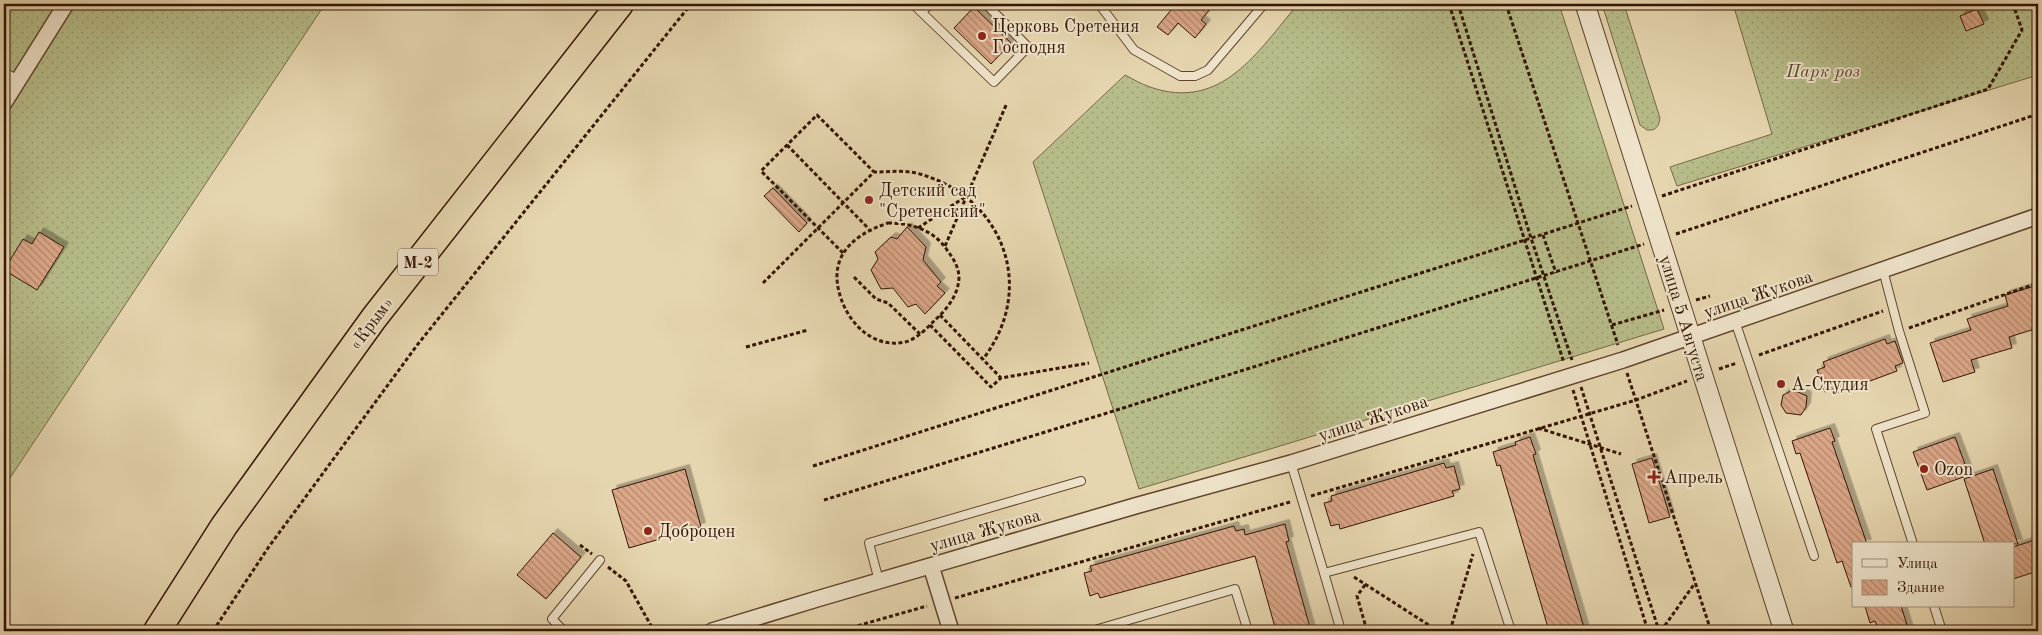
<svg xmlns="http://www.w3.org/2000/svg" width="2042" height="635" font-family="'Old Standard TT',serif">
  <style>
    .grass { fill: url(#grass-dots); stroke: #766846 }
    .building { fill: url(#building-back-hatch); stroke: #341402; filter: url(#shadow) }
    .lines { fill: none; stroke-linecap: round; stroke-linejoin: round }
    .service-casing { stroke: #60442d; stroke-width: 10 }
    .minor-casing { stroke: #60442d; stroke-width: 18 }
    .tertiary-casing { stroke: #60442d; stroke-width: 21 }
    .trunk-casing { stroke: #341402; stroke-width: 29 }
    .path { stroke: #341402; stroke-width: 3; stroke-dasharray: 4 2.5; stroke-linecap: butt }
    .service { stroke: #efe4cb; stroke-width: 8 }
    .minor { stroke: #efe4cb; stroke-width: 15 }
    .tertiary { stroke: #efe4cb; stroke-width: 19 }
    .trunk { stroke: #e6d6af; stroke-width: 26 }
    .poi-dot { fill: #8f2418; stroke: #efe4cb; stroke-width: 2 }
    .labels { text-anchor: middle; stroke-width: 4; stroke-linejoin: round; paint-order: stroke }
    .shield { fill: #efe4cb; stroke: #6c523e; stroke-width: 1 }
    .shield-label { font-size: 16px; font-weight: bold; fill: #341402 }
    .poi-label { font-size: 18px; fill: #341402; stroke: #efe4cb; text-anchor: start }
    .park-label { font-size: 18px; font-style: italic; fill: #5b472b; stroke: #efe4cb }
    .street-label { font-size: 18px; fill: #341402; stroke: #efe4cb }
  </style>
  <defs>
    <pattern id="grass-dots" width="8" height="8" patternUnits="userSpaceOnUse" patternTransform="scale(1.25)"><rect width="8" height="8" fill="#b7bd8a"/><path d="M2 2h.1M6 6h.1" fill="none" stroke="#9ea275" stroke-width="1.8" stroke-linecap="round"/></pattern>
    <pattern id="building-back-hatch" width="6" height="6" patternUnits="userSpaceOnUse" patternTransform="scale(1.25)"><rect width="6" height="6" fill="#dba788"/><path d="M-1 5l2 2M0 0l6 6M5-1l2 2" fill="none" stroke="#b2876d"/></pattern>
    <filter id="shadow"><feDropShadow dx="4.5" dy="-4.5" stdDeviation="0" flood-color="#0004"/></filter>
  </defs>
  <rect width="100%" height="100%" fill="#e6d6af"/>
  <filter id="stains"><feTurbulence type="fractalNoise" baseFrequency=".004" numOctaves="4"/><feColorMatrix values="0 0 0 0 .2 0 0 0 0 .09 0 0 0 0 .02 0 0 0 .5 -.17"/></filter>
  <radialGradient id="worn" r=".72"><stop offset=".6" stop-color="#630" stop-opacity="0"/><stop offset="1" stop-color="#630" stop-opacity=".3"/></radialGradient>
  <!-- grass -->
  <path class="grass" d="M4,4h321l-321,483z
    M1298,4h261l105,325 -525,160 -106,-327 92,-87c8,4 16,9 25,12 72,25 108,-36 148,-83z
    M1602,4h22l36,114c-1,9 -5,13 -13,12l-7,-5z
    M1733,4h305v71l-361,111 -7,-19 102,-33z"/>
  <!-- building -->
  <path class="building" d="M1176,4h38l-13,16 5,4 -11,14 -17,-15 -10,12 -11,-8z
    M974,7l37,36 -20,21 -37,-36z
    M1977,9l7,15 -18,7 -6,-15z
    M773,188l34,35 -8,9 -35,-36z
    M907,227l19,20 -3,13 18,22 -4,4 8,7 -20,21 -9,-10 -8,3 -15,-19 -12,1 -10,-19 7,-11 -3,-7 16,-15 6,2z
    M39,232l25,15 -27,43 -33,-20 19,-31 9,5z
    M2038,285v43l-29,9 3,11 -41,12 4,12 -32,10 -13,-39 41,-13 -4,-11 41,-13 -3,-11z
    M1885,339l2,5 8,-3 8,22 -8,3 2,5 -62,23 -2,-5 -8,3 -8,-22 8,-3 -2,-5z
    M1793,390l14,6 -1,11 -5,8 -15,-2 -5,-8 2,-10z
    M1830,428l5,13 -3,1 35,102h-14v43h-2l-9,-26 -5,2 -37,-110 -4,1 -4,-13z
    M1530,437l6,17 -3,1 52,176h-36l-49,-166 -3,1 -4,-14 23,-7 -1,-3z
    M1955,437l14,38 -42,15 -14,-38z
    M1652,458l18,59 -21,6 -17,-59z
    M1444,463l2,5 8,-2 6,23 -8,2 2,5 -114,33 -1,-5 -8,2 -7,-23 8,-2 -1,-5z
    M685,469l16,58 -72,21 -17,-58z
    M1993,469l25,75h-33l-21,-65z
    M1285,524l4,17 -3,1 25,89h-35l-21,-75 -155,42 -2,-5 -8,3 -6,-23 8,-2 -2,-5 144,-40 2,5 8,-2 1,6z
    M553,533l28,24 -35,42 -29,-24z
    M2038,539v32l-25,8v-32z
    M1865,606h36l8,25h-30l-4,-10 -5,2z"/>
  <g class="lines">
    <!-- service casing -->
    <g class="service-casing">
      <path id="service" d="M913,4l81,78 34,-35 -42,-43
        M1099,4l35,46 46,26h15l13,-6 56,-66
        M922,12l8,-8
        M4,72l14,8
        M1883,270l16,61 26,82 -49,16 37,115
        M1735,321l79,235
        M1291,463l33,110
        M879,581l-10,-38 212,-62
        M1934,606l8,25
        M564,631l-12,-12 48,-59
        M1099,631l-1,-2 137,-40 13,42
        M1341,631l-17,-58 155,-41 32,99"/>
    </g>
    <!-- minor casing -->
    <g class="minor-casing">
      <path id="minor" d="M4,103l62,-99
        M931,566l20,65
        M712,631l105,-32 318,-93 156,-43 332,-103 415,-144"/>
    </g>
    <!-- tertiary casing -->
    <g class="tertiary-casing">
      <path id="tertiary" d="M1585,4l199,627"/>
    </g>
    <!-- trunk casing -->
    <g class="trunk-casing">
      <path id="trunk" d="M157,631l67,-105 150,-208 246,-314"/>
    </g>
    <!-- path -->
    <path class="path" d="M1449,4l115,359
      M1458,4l73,234 41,122
      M1506,4l112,341
      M787,145l82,84
      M1662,196l326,-107 34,-59 -9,-26
      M888,223c23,0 46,7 59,27 6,8 12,17 12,28 -1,17 -11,30 -24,42 -8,8 -18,19 -30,22 -27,6 -50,-12 -61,-36 -19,-43 2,-69 44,-83z
      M918,228l47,-31
      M1676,234l362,-120
      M1543,235l13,38
      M945,246l62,-143
      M843,253l-82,-82 56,-56 57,57
      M854,277l22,22 12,4 32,31
      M763,283l111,-111c14,0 28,-2 42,1 87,22 122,115 67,186
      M1696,300l14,-4
      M940,315l61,63 88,-15
      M930,325l61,62 10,-9
      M1612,325l52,-15
      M1909,328l129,-45
      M746,347l62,-17
      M1759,355l124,-44
      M1719,369l18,-6
      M1627,373l84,258
      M1581,387l78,244
      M1573,390l75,241
      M1538,428l83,26
      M813,466l819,-260
      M1311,496l325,-96 51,-19
      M824,500l280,-86 540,-170
      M580,545l12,9
      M608,567l18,14 28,50
      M1354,577l84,54
      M1365,585l-8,11 10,35
      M955,598l335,-96
      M213,631l55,-83 150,-204 273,-340
      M839,631l88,-25
      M1450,631l23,-77
      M1661,631l34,-48"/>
    <!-- service -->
    <use href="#service" class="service"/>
    <!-- minor -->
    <use href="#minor" class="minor"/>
    <!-- tertiary -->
    <use href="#tertiary" class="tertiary"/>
    <!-- trunk -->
    <use href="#trunk" class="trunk"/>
  </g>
  <!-- markers -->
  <g class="poi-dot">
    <circle cx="982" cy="36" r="5"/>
    <circle cx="869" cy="200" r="5"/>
    <circle cx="1781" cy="384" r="5"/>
    <circle cx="1924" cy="469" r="5"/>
    <path d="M1651.5 469.5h5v5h5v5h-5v5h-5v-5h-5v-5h5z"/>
    <circle cx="648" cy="531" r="5"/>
  </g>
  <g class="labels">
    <!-- shield labels -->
    <rect class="shield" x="398" y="248.5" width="40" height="27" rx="4"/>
    <g class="shield-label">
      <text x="418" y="268">М-2</text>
    </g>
    <!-- poi labels -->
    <g class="poi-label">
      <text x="992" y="32">Церковь Сретения<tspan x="992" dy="21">Господня</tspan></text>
      <text x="879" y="196">Детский сад<tspan x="879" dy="21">"Сретенский"</tspan></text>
      <text x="1791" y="390">А-Студия</text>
      <text x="1934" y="475">Ozon</text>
      <text x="1664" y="483">Апрель</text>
      <text x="658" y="537">Доброцен</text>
    </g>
    <!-- park labels -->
    <g class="park-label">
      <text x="1823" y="77">Парк роз</text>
    </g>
    <!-- street labels -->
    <g class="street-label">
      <text transform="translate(1758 294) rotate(-19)" y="6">улица Жукова</text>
      <text transform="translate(1684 318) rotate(73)" y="6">улица 5 Августа</text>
      <text transform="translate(371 323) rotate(-53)" y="6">«Крым»</text>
      <text transform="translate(1373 418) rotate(-18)" y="6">улица Жукова</text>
      <text transform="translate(985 530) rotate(-16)" y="6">улица Жукова</text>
    </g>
  </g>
  <!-- margin -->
  <rect width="2042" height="635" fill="none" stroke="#e6d6af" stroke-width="20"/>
  <rect x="5" y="5" width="2032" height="625" fill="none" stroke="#341402" stroke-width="2.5"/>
  <rect x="10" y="10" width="2022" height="615" fill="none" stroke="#341402"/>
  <!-- legend -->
  <rect x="1852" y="542" width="162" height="65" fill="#efe4cb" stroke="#a4917b"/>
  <rect x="1862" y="559" width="25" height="8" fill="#efe4cb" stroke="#a4917b"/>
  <text x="1897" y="568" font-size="15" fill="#341402">Улица</text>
  <rect x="1862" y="580" width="25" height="15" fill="url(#building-back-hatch)" stroke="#a4917b"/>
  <text x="1897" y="592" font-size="15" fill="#341402">Здание</text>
  <rect width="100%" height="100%" filter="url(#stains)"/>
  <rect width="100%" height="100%" fill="url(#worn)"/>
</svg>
